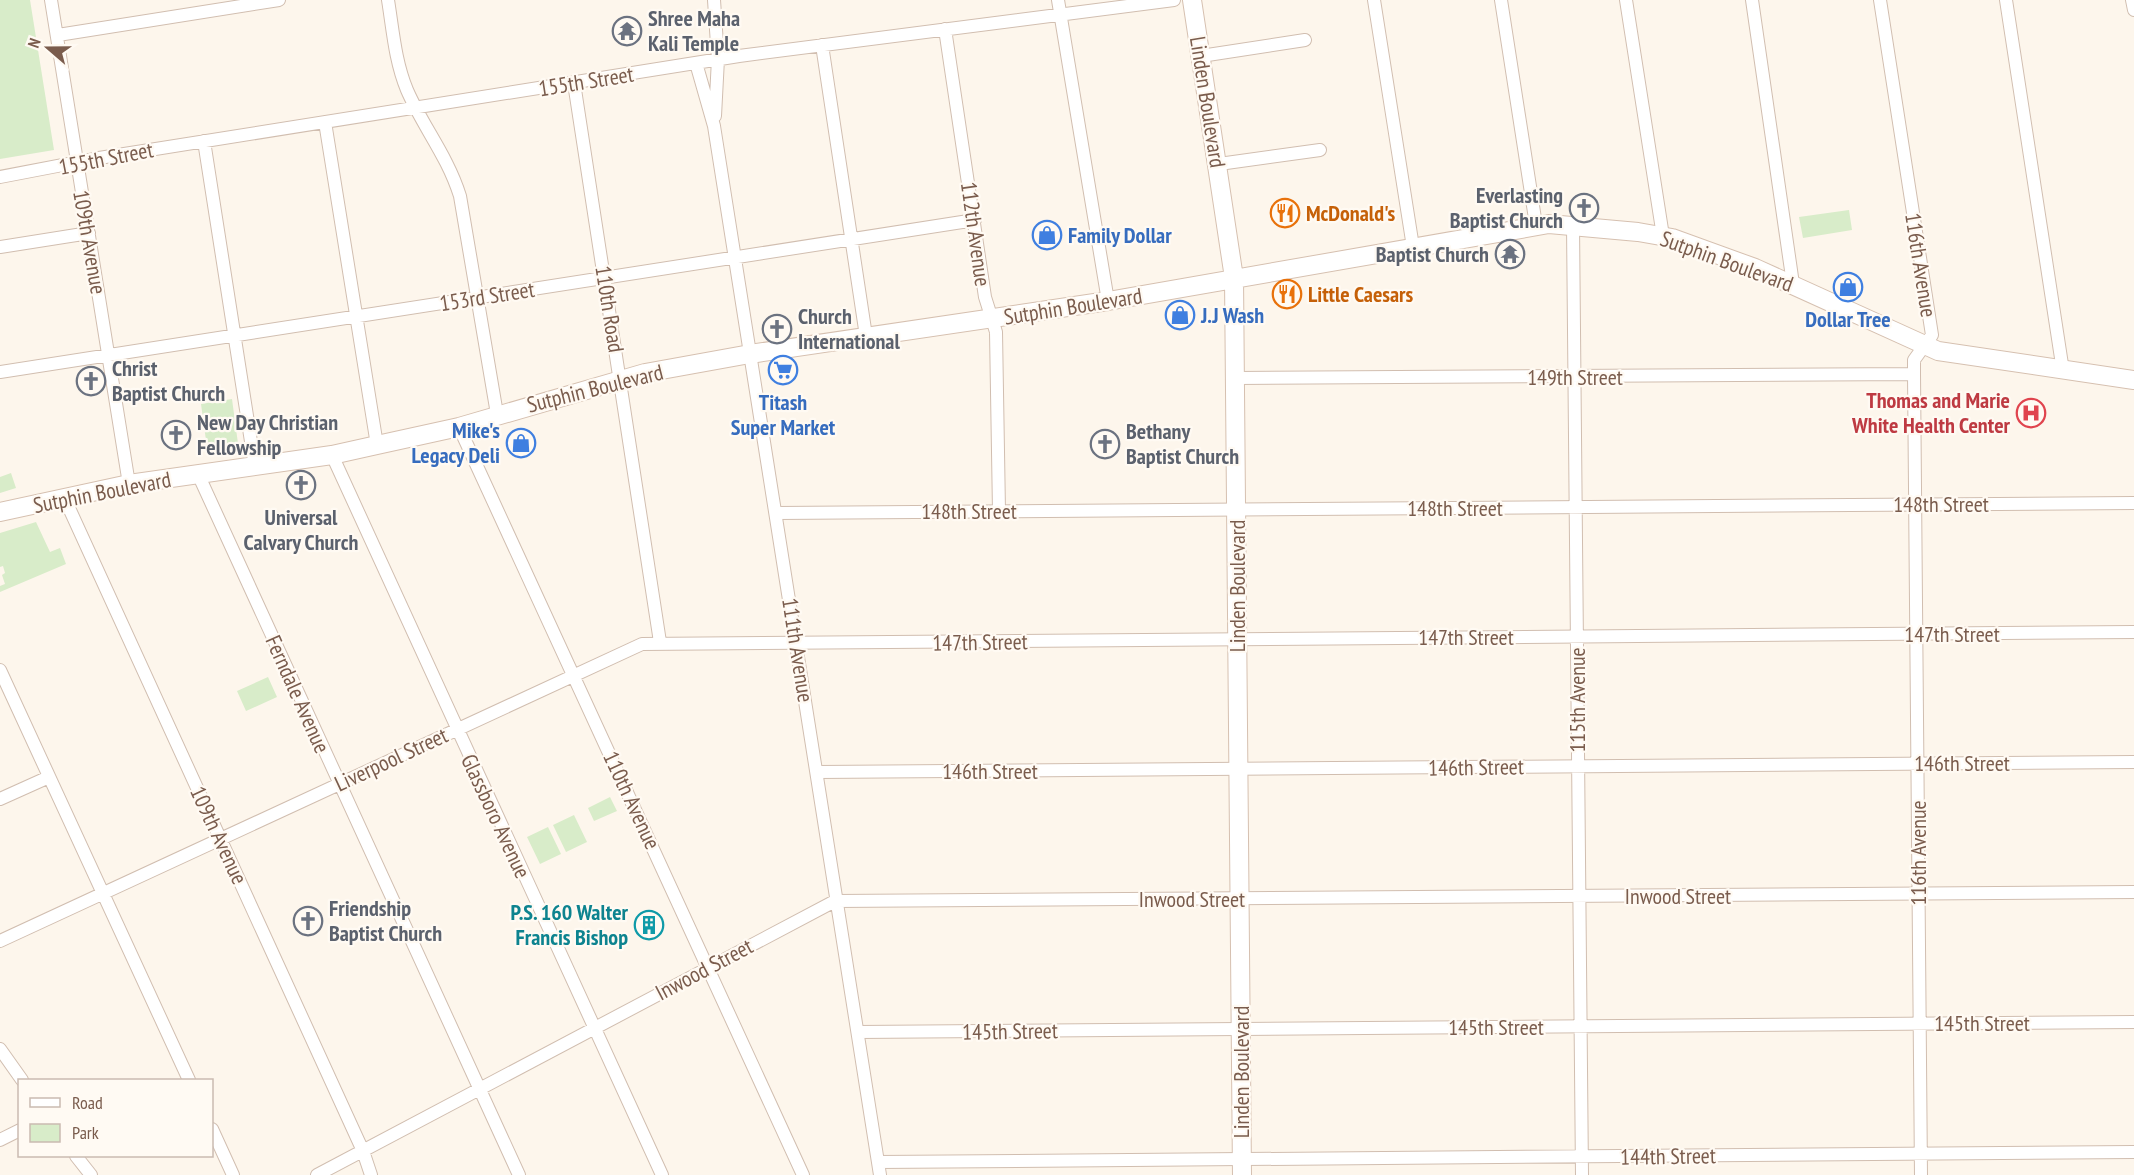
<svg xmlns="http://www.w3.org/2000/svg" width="2134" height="1175" font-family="'PT Sans Narrow',sans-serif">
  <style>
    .green { fill: #d8ecc9 }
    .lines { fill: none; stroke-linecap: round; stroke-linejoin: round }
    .street-casing { stroke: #d1beb0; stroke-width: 14 }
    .secondary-casing { stroke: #d6c0b0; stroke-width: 20 }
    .street { stroke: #fff; stroke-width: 12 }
    .secondary { stroke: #fff; stroke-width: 18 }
    .labels { text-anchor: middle; stroke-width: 4.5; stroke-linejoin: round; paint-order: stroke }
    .worship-label { font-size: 22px; font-weight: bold; fill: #5b616d; stroke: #fffaf3; text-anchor: start }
    .street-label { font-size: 22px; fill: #7a5c4d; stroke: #fffaf3 }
    .food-label { font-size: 22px; font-weight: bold; fill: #c56008; stroke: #fffaf3; text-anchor: start }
    .shop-label { font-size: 22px; font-weight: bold; fill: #366cbe; stroke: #fffaf3; text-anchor: start }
    .health-label { font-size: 22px; font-weight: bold; fill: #be3a42; stroke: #fffaf3; text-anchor: end }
    .culture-label { font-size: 22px; font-weight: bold; fill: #0d838f; stroke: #fffaf3; text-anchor: end }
  </style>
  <rect width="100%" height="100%" fill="#fdf6ec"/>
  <!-- green -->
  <path class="green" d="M0,0h30l24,150 -54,9z
    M1849,210l3,20 -49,8 -4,-21z
    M232,399l7,52 -31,4 -7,-51z
    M11,473l5,15 -16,5v-16z
    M36,522l14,30 10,-4 6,16 -66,28v-6l5,-2 -3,-9 3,-2 -2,-7 -3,1v-34z
    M268,677l9,20 -31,14 -9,-20z
    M610,797l7,14 -23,10 -6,-13z
    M574,815l13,27 -21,10 -13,-27z
    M548,827l13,27 -21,10 -13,-27z"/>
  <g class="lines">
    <!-- street casing -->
    <g class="street-casing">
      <path id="street" d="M51,0l78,484
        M388,0c5,31 7,61 19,90 16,37 40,65 53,106l37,218
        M714,0l4,59 -3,57
        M1058,0l50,301
        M1374,0l39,247
        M1501,0l35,225
        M1626,0l37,236
        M1752,0l41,284
        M1880,0l52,335 -18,25v14l7,801
        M2006,0l57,371
        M2132,0l2,10
        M945,29l40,268 11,35 3,179
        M58,35l221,-35
        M822,45l44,291
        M1201,56l104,-16
        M696,63l18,63 166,1049
        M574,83l86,559
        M325,122l52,323
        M204,141l51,326
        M1219,164l101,-14
        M0,177l99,-19 640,-102 435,-56
        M1573,225l9,950
        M0,247l89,-14
        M0,372l975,-152
        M1236,378l678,-4
        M459,427l344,748
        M332,455l330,720
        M198,474l321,701
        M64,497l299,654 8,24
        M777,513l1357,-10
        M0,670l189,410
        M818,772l1316,-10
        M0,799l49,-22
        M0,941l642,-297 1492,-12
        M858,1032l1276,-10
        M0,1049l22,31
        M212,1129l21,46
        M0,1140l20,-10
        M76,1156l15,19
        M878,1162l1256,-10
        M317,1175l518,-274 1299,-9"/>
    </g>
    <!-- secondary casing -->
    <g class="secondary-casing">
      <path id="secondary" d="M1192,0l42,278 8,897
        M0,512l129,-28 203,-29 45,-10 82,-18 186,-54 105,-19 358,-53 441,-77 89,8 34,6 83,30 183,83 196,29"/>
    </g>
    <!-- street -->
    <use href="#street" class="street"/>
    <!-- secondary -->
    <use href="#secondary" class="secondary"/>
  </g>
  <!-- icons -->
  <defs>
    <g id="temple-ring" transform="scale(1.5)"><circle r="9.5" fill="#fffaf3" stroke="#6b7280" stroke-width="1.5"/><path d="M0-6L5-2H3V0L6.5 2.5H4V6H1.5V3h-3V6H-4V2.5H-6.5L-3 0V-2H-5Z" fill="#6b7280"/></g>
    <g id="church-ring" transform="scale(1.5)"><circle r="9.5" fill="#fffaf3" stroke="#6b7280" stroke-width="1.5"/><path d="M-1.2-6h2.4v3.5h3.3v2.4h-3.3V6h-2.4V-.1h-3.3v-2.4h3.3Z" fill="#6b7280"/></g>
    <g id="restaurant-ring" transform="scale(1.5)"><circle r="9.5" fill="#fffaf3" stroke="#e8710a" stroke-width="1.5"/><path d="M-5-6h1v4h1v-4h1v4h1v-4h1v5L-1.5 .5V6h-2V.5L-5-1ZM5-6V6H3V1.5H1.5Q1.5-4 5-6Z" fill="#e8710a"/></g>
    <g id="shop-ring" transform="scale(1.5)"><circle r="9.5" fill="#fffaf3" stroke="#3f7fe0" stroke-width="1.5"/><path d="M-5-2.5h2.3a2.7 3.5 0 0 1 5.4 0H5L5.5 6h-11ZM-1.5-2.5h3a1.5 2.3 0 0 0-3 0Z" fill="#3f7fe0"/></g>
    <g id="supermarket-ring" transform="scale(1.5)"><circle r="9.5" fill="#fffaf3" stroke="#3f7fe0" stroke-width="1.5"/><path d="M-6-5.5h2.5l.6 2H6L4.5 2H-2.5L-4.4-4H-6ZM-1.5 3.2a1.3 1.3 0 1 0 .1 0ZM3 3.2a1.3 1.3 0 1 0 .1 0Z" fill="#3f7fe0"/></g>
    <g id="hospital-ring" transform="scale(1.5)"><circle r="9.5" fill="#fffaf3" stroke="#e0444e" stroke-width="1.5"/><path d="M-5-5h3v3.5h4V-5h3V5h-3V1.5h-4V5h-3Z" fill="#e0444e"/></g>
    <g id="building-ring" transform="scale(1.5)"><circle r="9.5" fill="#fffaf3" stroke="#0f9aa8" stroke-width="1.5"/><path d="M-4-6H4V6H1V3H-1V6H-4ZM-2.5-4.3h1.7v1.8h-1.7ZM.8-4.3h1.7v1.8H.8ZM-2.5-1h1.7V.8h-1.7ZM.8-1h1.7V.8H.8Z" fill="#0f9aa8"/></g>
  </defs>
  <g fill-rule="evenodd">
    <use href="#temple-ring" x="627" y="31"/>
    <use href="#church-ring" x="1584" y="208"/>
    <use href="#restaurant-ring" x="1285" y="213"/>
    <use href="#shop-ring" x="1047" y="235"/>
    <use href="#temple-ring" x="1510" y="254"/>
    <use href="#shop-ring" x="1848" y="287"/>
    <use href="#restaurant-ring" x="1287" y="294"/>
    <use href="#shop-ring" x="1180" y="315"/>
    <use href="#church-ring" x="777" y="329"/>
    <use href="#supermarket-ring" x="783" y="370"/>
    <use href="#church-ring" x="91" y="381"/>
    <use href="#hospital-ring" x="2031" y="413"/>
    <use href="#church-ring" x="176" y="435"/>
    <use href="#shop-ring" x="521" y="443"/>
    <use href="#church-ring" x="1105" y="444"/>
    <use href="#church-ring" x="301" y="485"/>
    <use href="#church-ring" x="308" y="921"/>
    <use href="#building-ring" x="649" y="925"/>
  </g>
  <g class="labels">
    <!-- worship labels -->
    <g class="worship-label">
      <text x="648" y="26">Shree Maha<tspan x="648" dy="25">Kali Temple</tspan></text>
      <text x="1563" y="203" text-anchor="end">Everlasting<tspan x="1563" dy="25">Baptist Church</tspan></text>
      <text x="1489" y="262" text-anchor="end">Baptist Church</text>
      <text x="798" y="324">Church<tspan x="798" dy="25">International</tspan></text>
      <text x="112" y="376">Christ<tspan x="112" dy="25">Baptist Church</tspan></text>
      <text x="197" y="430">New Day Christian<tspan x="197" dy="25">Fellowship</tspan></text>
      <text x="1126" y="439">Bethany<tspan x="1126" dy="25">Baptist Church</tspan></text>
      <text x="301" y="525" text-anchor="middle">Universal<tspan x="301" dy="25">Calvary Church</tspan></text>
      <text x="329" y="916">Friendship<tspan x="329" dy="25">Baptist Church</tspan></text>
    </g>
    <!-- street labels -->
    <g class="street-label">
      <text transform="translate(586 81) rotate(-9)" y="8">155th Street</text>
      <text transform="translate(1208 102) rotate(81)" y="8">Linden Boulevard</text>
      <text transform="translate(106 158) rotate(-11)" y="8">155th Street</text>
      <text transform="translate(976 234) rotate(82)" y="8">112th Avenue</text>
      <text transform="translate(90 242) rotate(80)" y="8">109th Avenue</text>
      <text transform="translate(1727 261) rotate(20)" y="8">Sutphin Boulevard</text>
      <text transform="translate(1921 265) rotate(81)" y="8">116th Avenue</text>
      <text transform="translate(487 296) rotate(-9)" y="8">153rd Street</text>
      <text transform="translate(1073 306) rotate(-9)" y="8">Sutphin Boulevard</text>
      <text transform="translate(610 309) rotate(81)" y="8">110th Road</text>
      <text x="1575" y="385">149th Street</text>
      <text transform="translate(595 388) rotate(-14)" y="8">Sutphin Boulevard</text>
      <text transform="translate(102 492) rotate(-11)" y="8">Sutphin Boulevard</text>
      <text x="1941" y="512">148th Street</text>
      <text x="1455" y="516">148th Street</text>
      <text x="969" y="519">148th Street</text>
      <text transform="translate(1237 586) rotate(-90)" y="8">Linden Boulevard</text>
      <text x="1952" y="642">147th Street</text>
      <text x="1466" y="645">147th Street</text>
      <text transform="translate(980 642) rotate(-1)" y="8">147th Street</text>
      <text transform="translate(798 650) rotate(81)" y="8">111th Avenue</text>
      <text transform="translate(298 694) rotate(66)" y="8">Ferndale Avenue</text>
      <text transform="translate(1577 700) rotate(-90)" y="8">115th Avenue</text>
      <text transform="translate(391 759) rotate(-25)" y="8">Liverpool Street</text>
      <text x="1962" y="771">146th Street</text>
      <text transform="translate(1476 767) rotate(-1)" y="8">146th Street</text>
      <text x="990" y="779">146th Street</text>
      <text transform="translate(632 800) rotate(65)" y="8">110th Avenue</text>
      <text transform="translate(496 816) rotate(65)" y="8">Glassboro Avenue</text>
      <text transform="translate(219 835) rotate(65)" y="8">109th Avenue</text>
      <text transform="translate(1918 853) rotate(-90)" y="8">116th Avenue</text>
      <text x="1678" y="904">Inwood Street</text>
      <text x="1192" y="907">Inwood Street</text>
      <text transform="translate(704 969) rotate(-28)" y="8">Inwood Street</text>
      <text x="1982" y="1031">145th Street</text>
      <text x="1496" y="1035">145th Street</text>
      <text transform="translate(1010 1031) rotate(-1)" y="8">145th Street</text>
      <text transform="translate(1241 1072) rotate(-90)" y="8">Linden Boulevard</text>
      <text transform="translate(1668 1156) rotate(-1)" y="8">144th Street</text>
    </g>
    <!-- food labels -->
    <g class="food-label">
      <text x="1306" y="221">McDonald's</text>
      <text x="1308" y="302">Little Caesars</text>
    </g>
    <!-- shop labels -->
    <g class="shop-label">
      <text x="1068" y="243">Family Dollar</text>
      <text x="1201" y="323">J.J Wash</text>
      <text x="1848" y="327" text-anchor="middle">Dollar Tree</text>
      <text x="783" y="410" text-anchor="middle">Titash<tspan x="783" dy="25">Super Market</tspan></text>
      <text x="500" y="438" text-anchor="end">Mike's<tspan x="500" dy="25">Legacy Deli</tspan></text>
    </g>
    <!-- health labels -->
    <g class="health-label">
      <text x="2010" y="408">Thomas and Marie<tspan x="2010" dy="25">White Health Center</tspan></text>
    </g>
    <!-- culture labels -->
    <g class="culture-label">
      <text x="628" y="920">P.S. 160 Walter<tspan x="628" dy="25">Francis Bishop</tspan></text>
    </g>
  </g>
  <!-- legend -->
  <rect x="18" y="1079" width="195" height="78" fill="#fffaf3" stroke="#cabbb1" stroke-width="1.5"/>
  <rect x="30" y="1098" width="30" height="9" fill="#ffffff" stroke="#cabbb1" stroke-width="1.5"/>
  <text x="72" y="1109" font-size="18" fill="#7a5c4d">Road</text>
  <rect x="30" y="1124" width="30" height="18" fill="#d8ecc9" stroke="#cabbb1" stroke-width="1.5"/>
  <text x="72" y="1139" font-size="18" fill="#7a5c4d">Park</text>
  <!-- north arrow -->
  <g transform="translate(48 48) rotate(290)" stroke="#fffaf3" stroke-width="4.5" paint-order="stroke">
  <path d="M0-4.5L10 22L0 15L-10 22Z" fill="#7a5c4d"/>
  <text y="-9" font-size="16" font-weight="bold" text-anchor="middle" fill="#7a5c4d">N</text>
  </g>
</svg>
